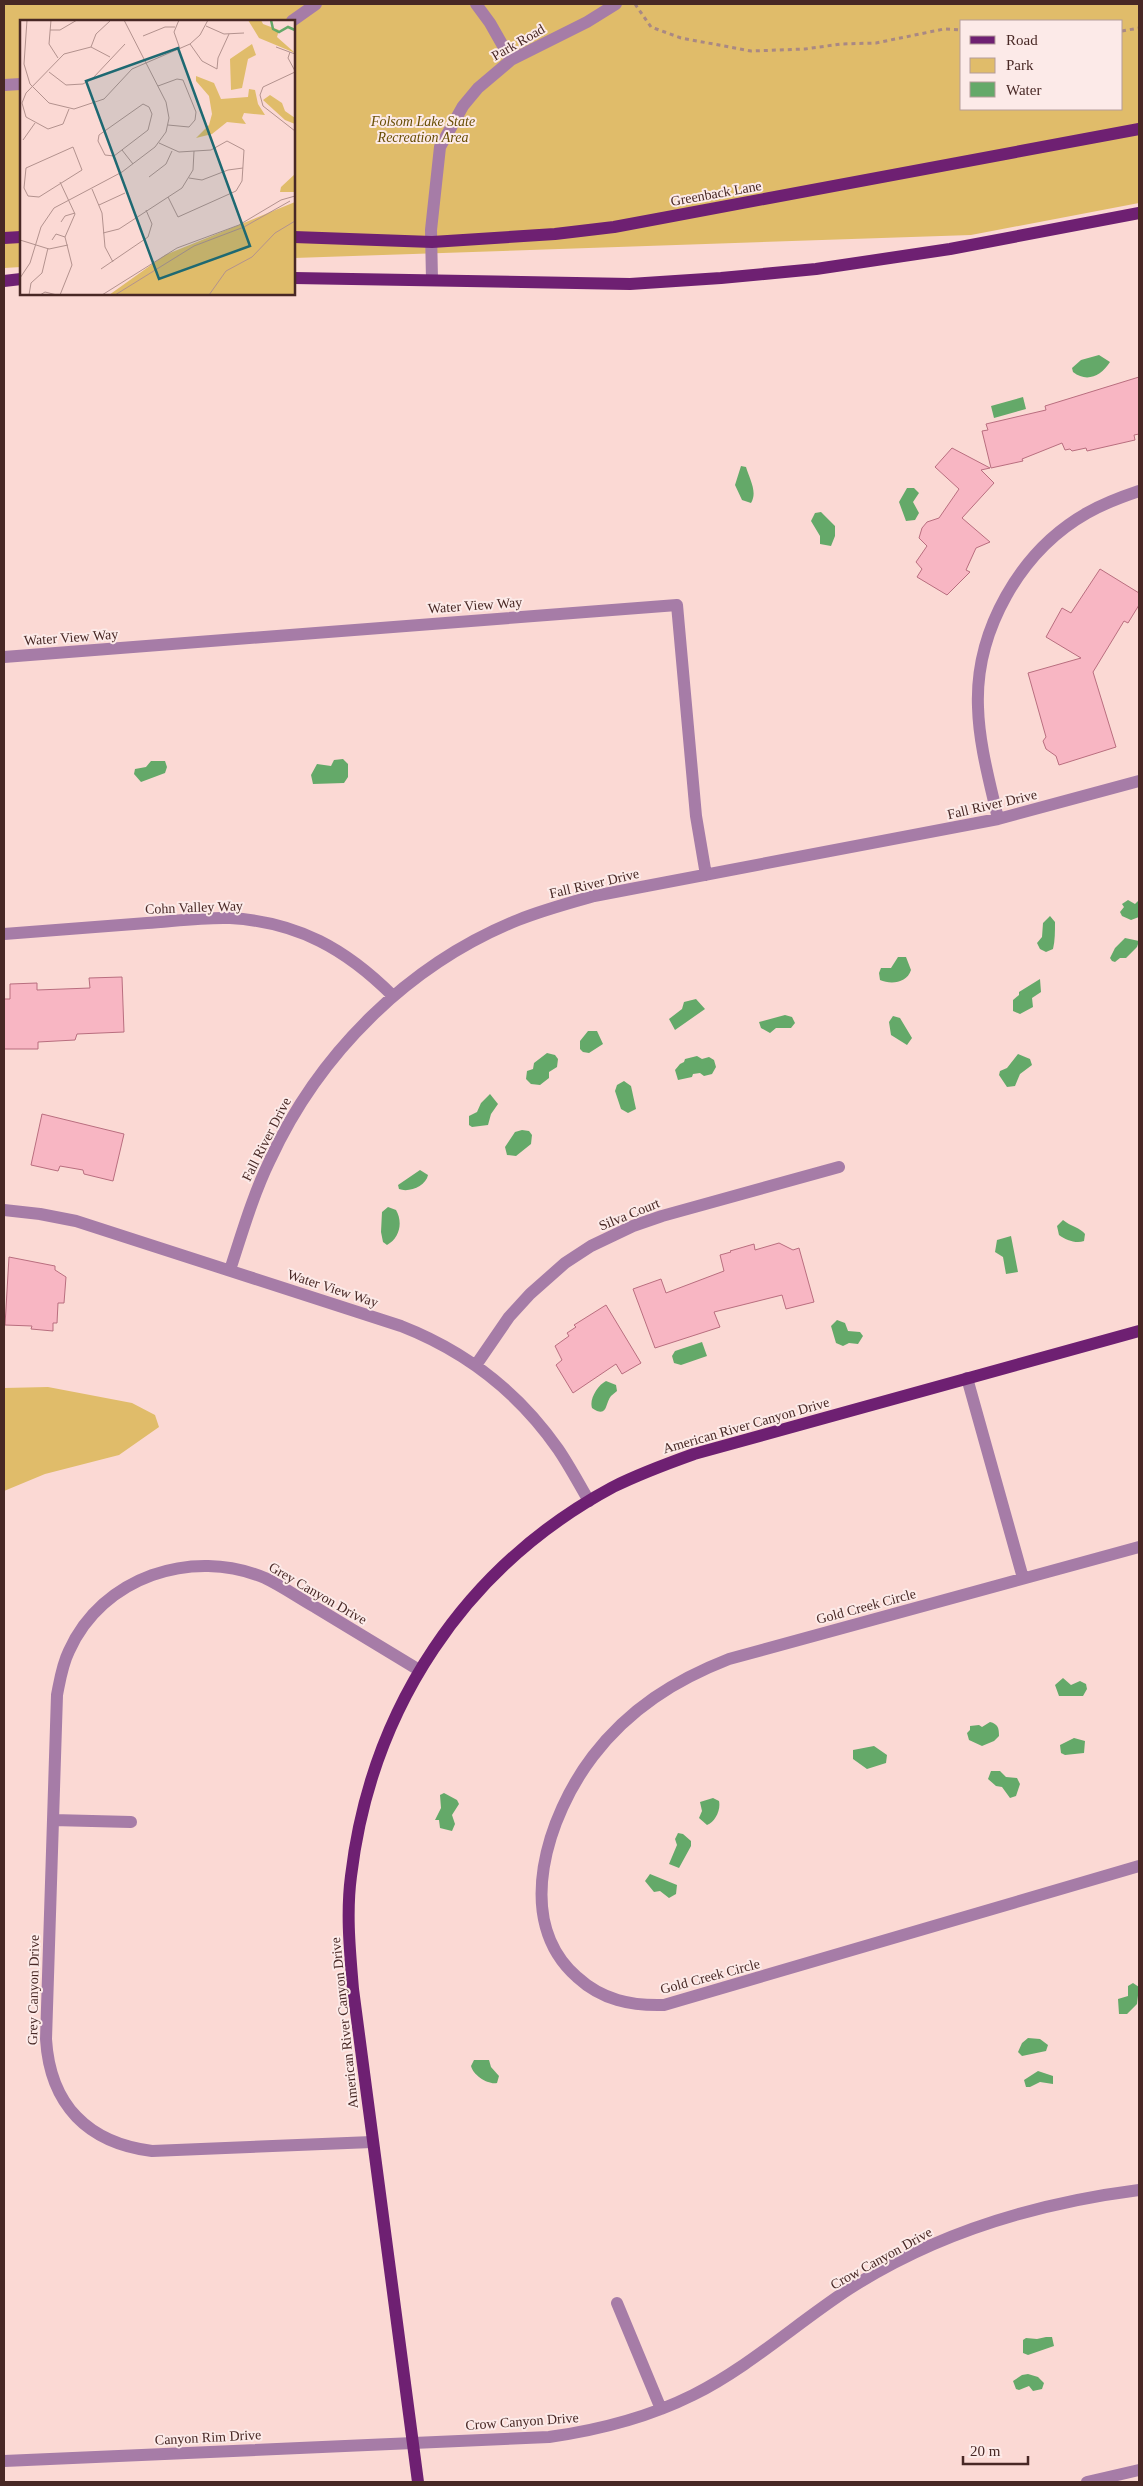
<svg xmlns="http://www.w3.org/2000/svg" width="1143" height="2486" font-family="Georgia,serif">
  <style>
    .green { fill: #e0bc6a; fill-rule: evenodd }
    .water { fill: #64a969 }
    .building { fill: #f8b6c3; stroke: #b96e7f }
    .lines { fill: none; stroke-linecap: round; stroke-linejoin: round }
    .path { stroke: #a98884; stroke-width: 3; stroke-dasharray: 4 4; stroke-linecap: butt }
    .minor { stroke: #a67ca7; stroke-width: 12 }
    .major { stroke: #6e2072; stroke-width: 12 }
    .labels { text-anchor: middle; stroke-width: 4; stroke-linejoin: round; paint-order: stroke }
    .street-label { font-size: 14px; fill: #482825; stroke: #fceae8 }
    .park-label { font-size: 14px; font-style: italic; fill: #684e05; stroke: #fceae8 }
    .inset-river { fill: none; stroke: #64a969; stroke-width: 2.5 }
    .inset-road { fill: none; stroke: #b3928e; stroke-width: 1 }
    .view { fill: #1e6972; fill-opacity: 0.15; stroke: #1e6972; stroke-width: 2.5 }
    .inset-edge { fill: none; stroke: #482825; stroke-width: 2.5 }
  </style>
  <rect width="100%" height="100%" fill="#fbd9d4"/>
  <!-- green -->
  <path class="green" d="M4,4h1135v199l-168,32 -677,23v-237h-273v246l-17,1zM962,21h160v88h-160z
    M48,1387l84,16 23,12 4,12 -40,28 -74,19 -41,17v-103z"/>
  <!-- water -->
  <path class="water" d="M1099,355l11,7c-9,14 -23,21 -37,10l-1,-4 9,-8z
    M1023,397l3,12 -32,9 -3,-12z
    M741,466l5,1c3,11 12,25 5,36l-9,-3 -7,-15z
    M907,488h7l5,5 -6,9 6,11 -4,7 -9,1 -7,-19z
    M821,512l14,14v10l-4,10 -11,-2v-8l-9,-15 4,-8z
    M343,759l5,5v13l-4,6 -31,1 -2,-9 6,-11 14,2 3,-6z
    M151,761h14l2,6 -2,6 -24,9 -7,-8 1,-5 11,-2z
    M1128,900l7,4 4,-4v17l-8,3 -9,-4 -2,-4 4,-5 -2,-3z
    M1050,916l5,6c0,9 0,19 -2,27l-7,3 -6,-3 -3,-6 5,-6 1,-14z
    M1125,938l14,3 -2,6 -11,11h-6l-5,4 -3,-1 -2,-3 5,-10z
    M898,957h8l5,13c-4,13 -20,15 -31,10l-1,-7 2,-5h10z
    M1040,979l1,13 -9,6 1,9 -13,7 -7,-3v-11l6,-5v-3z
    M696,999l9,10 -30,21 -6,-11 13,-10 2,-7z
    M785,1015l7,2 3,6 -4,5h-15l-6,5 -9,-5 -2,-6z
    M893,1016l7,2 12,20 -5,7 -16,-10 -2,-13z
    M588,1031h9l6,13 -14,9 -6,-1 -3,-3v-8z
    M547,1053l8,2 3,4 -1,8 -8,5v6l-9,7 -9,-1 -5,-5 1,-8 6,-2 1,-6z
    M1018,1054l12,5 2,6 -12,9 -5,12 -8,1 -8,-12 1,-4 7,-3z
    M697,1056l5,3 7,-2 5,3 2,7 -4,7 -8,2 -4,-3 -7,1 -1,3 -14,3 -3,-10 5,-6 4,-2 1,-3z
    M624,1081l7,5 5,23 -8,4 -7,-4 -6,-18 2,-6z
    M490,1094l8,10 -7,10 -3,11 -16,2 -3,-2v-9l8,-4 4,-9z
    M522,1130l7,1 3,4 -1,9 -15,12 -9,-1 -2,-8 10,-15z
    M420,1170l8,5c-2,11 -19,18 -29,14l-1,-4z
    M388,1207l8,3c7,12 4,28 -9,35l-4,-3 -2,-10 1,-20z
    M1063,1220c7,6 18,8 22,14l-1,7c-8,3 -18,-1 -25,-6l-2,-9z
    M1011,1236l7,36 -12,2 -3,-17 -8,-5 2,-12z
    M837,1320l8,3 3,8 12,1 3,4 -5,8 -9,-1 -6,3 -7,-3 -5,-17z
    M702,1342l5,14 -26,9 -7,-2 -2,-7 3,-5z
    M606,1381l10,4 1,6c-2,2 -4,3 -6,5 -6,7 -3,23 -19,12 -3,-9 6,-23 14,-27z
    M1063,1678l8,7 9,-4 6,3 1,5 -4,7h-24l-4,-11z
    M990,1722c8,2 9,6 9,14l-5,5 -12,5 -13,-6 -2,-7 3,-3v-4l9,-1 3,2z
    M1074,1738l11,3 -1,12 -19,2 -4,-2 -1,-8z
    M874,1746l13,9 -1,8 -19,6 -14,-10v-9z
    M991,1771h9l6,6 11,1 3,6 -4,12 -6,2 -8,-11 -6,-1 -8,-7z
    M444,1793l13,7 2,4 -7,11 3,9 -3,7 -12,-3 -1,-8h-4l6,-12 -1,-13z
    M713,1798l6,3c2,9 -4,21 -12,24l-8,-7 3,-7 -2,-9z
    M678,1833l5,1 8,7v5l-12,22 -10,-4 8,-19 -2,-6z
    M650,1874l27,11 -1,9 -7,4 -9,-7 -6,1 -9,-11z
    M1133,1983l6,4 -2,17 -10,10h-8l-1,-15 10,-3v-10z
    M1028,2038l12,1 8,6 -2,6 -24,5 -4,-4 4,-9z
    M474,2060h15l2,7 8,9 -2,7c-9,2 -24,-8 -26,-17z
    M1038,2071l15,5v8l-13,-2 -10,5h-4l-2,-7z
    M1046,2337h6l2,9 -26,9 -5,-2v-13l3,-2 11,1z
    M1028,2374l10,3 6,6 -2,6 -9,2 -4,-5 -10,4 -3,-1 -3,-8 9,-6z"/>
  <!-- building -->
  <path class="building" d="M1139,377v57l-5,1 1,5 -48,11 -1,-3 -14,3 -2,-2 -5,1 -3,-7 -40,16 1,2 -32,7 -9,-37 6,-1 -2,-6 60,-14 -1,-4z
    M952,448l38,20 -9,2 13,13 -32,35 28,24 -14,6 -10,22 4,2 -23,23 -30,-18 5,-8 -6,-7 11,-16 -8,-8 3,-10 5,-6 12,-4 20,-29 -24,-22z
    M1100,569l39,24v12l-11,18 -4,-2 -31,51 23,75 -57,18 -3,-9 -10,-7 -3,-8 3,-4 -18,-64 53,-15 -35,-21 16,-29 9,5z
    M122,977l2,55 -47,2 -2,6 -37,2v7h-34v-50h6v-15l27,-1v7l53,-2 -1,-10z
    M42,1114l82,20 -11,47 -29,-7 -1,-4 -23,-4 -2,5 -27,-6z
    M779,1243l14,7 6,-2 15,54 -28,7 -4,-14 -68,17 6,15 -65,21 -22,-59 28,-10 5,14 58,-22 -4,-16 11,-3 -1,-1 24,-7 1,6z
    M9,1257l46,9v4l11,7 -2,26h-6l-1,20h-4v8l-22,-2 1,-3 -27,-1z
    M606,1305l35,58 -19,11 -6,-10 -43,29 -17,-28 6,-5 -7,-14 14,-10 -2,-3 9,-6 -2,-2z"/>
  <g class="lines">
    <!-- path -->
    <path class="path" d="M635,4l16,23 30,11 70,13 54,-2 36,-5 35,-1 68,-14 18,1
      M1122,31l17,-3"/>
    <!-- minor -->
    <path class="minor" d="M476,4l14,19 21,37
      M292,21l24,-17
      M4,85l17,-1
      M432,280l-1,-50 9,-83 23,-41 15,-18 33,-28 76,-38 29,-18
      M4,657l673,-52 19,211 10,59
      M998,819c-8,-36 -19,-74 -20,-112 -3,-76 42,-156 109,-194 16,-9 34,-16 52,-22
      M4,934c48,-4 95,-7 143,-11 28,-2 56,-6 83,-5 68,4 116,31 163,78
      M4,1210l36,4 36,7 325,105c64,25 118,67 157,123 11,16 21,35 31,52
      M230,1270c12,-37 23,-75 40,-110 49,-107 139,-196 248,-240 25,-10 51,-17 76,-24l404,-77 141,-38
      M476,1365l33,-48 21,-23 35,-31 26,-17 42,-20 29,-10 177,-49
      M967,1378l56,200
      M1139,1547l-410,112c-54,21 -100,50 -136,97 -45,59 -81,164 -16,221 25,23 54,29 87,28l475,-139
      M53,1820l78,2
      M372,2142l-220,9c-64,-8 -102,-46 -106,-112l11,-344c3,-15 5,-30 12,-44 33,-74 123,-104 196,-73 17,8 34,20 50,29 35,21 69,42 104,63
      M617,2303l44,106
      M4,2461l545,-24c50,-7 98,-19 144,-42 56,-28 104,-72 156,-106 87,-56 188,-86 290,-99
      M1087,2482l52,-12"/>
    <!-- major -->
    <path class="major" d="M294,237l138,5 123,-8 59,-7 525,-98
      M4,238l17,-1
      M294,278l336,6 91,-6 95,-9 134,-20 189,-36
      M4,281l17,-2
      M418,2482l-65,-493c-3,-37 -7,-75 -2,-113 20,-167 113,-309 262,-389 26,-13 53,-23 81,-33l445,-123"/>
  </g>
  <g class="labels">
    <!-- street labels -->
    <g class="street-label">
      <text transform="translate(518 42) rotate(-30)" y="5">Park Road</text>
      <text transform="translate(716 193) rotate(-10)" y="5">Greenback Lane</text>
      <text transform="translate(475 605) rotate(-4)" y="5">Water View Way</text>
      <text transform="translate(71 637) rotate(-4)" y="5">Water View Way</text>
      <text transform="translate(992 804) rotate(-13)" y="5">Fall River Drive</text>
      <text transform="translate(594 883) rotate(-13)" y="5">Fall River Drive</text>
      <text transform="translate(194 907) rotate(-2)" y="5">Cohn Valley Way</text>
      <text transform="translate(266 1139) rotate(-63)" y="5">Fall River Drive</text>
      <text transform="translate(629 1214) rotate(-22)" y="5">Silva Court</text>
      <text transform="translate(333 1288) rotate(18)" y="5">Water View Way</text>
      <text transform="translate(746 1425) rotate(-16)" y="5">American River Canyon Drive</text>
      <text transform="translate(318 1593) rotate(30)" y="5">Grey Canyon Drive</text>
      <text transform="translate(866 1606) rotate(-15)" y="5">Gold Creek Circle</text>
      <text transform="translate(710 1976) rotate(-15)" y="5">Gold Creek Circle</text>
      <text transform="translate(33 1990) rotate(-89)" y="5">Grey Canyon Drive</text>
      <text transform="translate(344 2023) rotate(-96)" y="5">American River Canyon Drive</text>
      <text transform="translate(881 2258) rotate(-29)" y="5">Crow Canyon Drive</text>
      <text transform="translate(522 2421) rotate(-4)" y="5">Crow Canyon Drive</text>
      <text transform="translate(208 2437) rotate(-3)" y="5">Canyon Rim Drive</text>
    </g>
    <!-- park labels -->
    <g class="park-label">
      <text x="423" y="126">Folsom Lake State<tspan x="423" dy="16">Recreation Area</tspan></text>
    </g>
  </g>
  <!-- overview -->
  <g transform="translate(20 20)">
    <rect width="275" height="275" fill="#fbd9d4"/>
    <path d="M228,0h13l2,4 16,6 -2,7 18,16 -36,-15zM232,24l4,11 -8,4 -6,29 -11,2 -1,-31zM176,56l18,7 7,16 27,-2 1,-8 6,1 3,14 7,11 -21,-2 -2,5 4,6 -19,-2 -15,12 -16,4 13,-13 3,-11 -3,-18 -13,-15zM250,75l12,8 3,8 10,7v6l-10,-4 -22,-20zM275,154l-1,18h-14l1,-5zM275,182v93h-186l56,-40z" fill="#e0bc6a"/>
    <path class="inset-river" d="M251,0l2,9 6,3 9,-5 7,3"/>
    <path class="inset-road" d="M7,0l-3,44 6,20 19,19 25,6 30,-10 28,-30 58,-25 10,-9 8,-15M31,0l-2,24 9,14M159,0l-5,12 6,17M186,6l18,8 20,-1M30,10h10l17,-10M123,16l22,-9h10M170,24l12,17 15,8 1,-11 11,-24M71,27l5,-13 15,-14M256,27l19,7M270,32l-2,6 7,13M29,52l17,13 17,-1 10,-6 32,-34M275,52l-32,15 -3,8 3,11 32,25M138,66l19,-7 6,1 13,32 -1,8 -6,7 -21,-2M123,84l6,3 3,7 -4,16 -34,26 -9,-1 -7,-14 1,-6zM49,89l-6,15 -15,5 -22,-12 -4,-14 4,-10 38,-39 27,-7 19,10M3,120l12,-17M139,123l20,9 32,-2 16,-9 17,9 -2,31 -6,10 -58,26 -10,-20M53,127l9,23 -43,27 -11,-1 -4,-8 2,-20zM102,130l11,14M129,157l17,-13 6,-13M169,158l13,2 26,-10 15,-2M40,162l15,32 -10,23 7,28 -12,30M72,169l10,24 3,34 8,15M79,185l26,-12M41,202l4,-6 10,-3M83,213l16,-4 63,-41 11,-18 1,-19M0,220l29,9 19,-4M32,220l4,-6 9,3M81,249l47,-32 4,-13 -6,-14M0,258l10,-15 11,-36 13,-19 68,-36 33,-25 11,-15 3,-14 -3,-16 -42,-82M9,275l2,-12 11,-10 6,-25M20,275l5,-3 12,3M82,275l75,-47 62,-23 42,-25 14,-4M95,275l79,-49 50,-19 46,-26M189,275l17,-24 26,-14 23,-24 20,-12"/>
    <path class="view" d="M158,28l72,198 -91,33 -73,-198z"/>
    <rect width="275" height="275" class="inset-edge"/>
  </g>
  <!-- border -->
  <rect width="1143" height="2486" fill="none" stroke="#482825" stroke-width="10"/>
  <!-- legend -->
  <rect x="960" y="20" width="162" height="90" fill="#fceae8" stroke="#b49c9a"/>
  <rect x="970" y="36" width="25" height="8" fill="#6e2072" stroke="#b49c9a"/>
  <text x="1006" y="45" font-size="15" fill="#482825">Road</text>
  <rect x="970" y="58" width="25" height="15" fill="#e0bc6a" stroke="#b49c9a"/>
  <text x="1006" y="70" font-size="15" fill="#482825">Park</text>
  <rect x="970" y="82" width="25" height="15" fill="#64a969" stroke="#b49c9a"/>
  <text x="1006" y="95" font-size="15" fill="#482825">Water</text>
  <!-- scale -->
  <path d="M963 2456v8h65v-8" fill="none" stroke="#482825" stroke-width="2.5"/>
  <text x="970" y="2456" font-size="15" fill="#482825" stroke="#fceae8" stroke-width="4" paint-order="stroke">20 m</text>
</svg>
